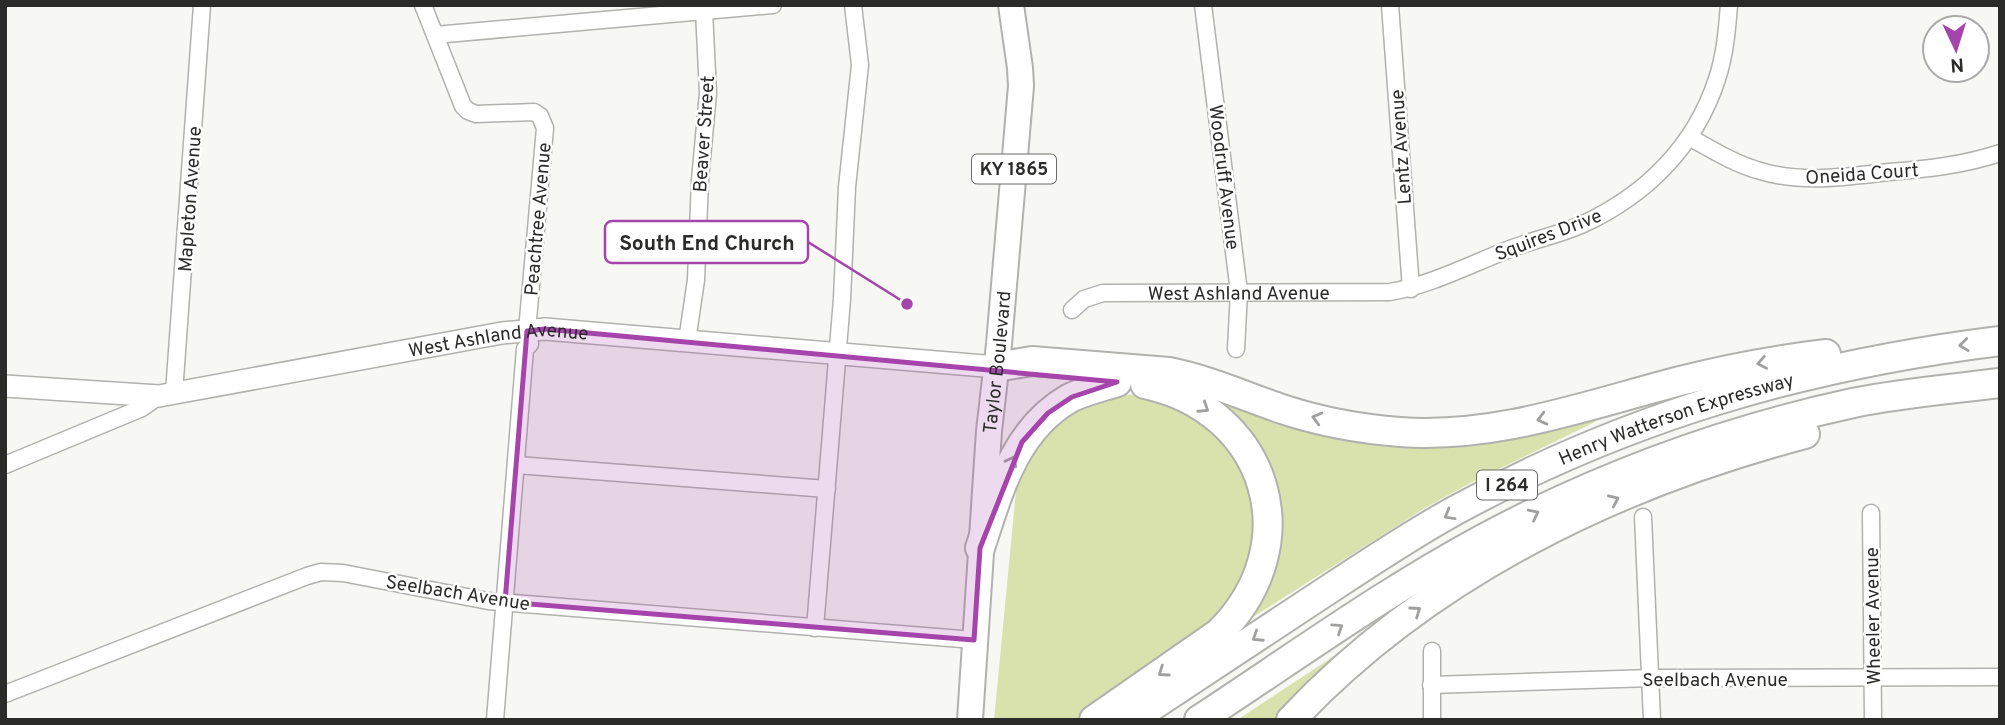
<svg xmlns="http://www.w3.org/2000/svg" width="2005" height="725" font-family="Overpass,sans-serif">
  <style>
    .grass { fill: #d9e2ac }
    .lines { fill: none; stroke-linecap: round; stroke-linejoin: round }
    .street-casing { stroke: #b1b2ae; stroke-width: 19 }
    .secondary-casing { stroke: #b1b2ae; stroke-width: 24 }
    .primary-casing { stroke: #b1b2ae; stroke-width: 28 }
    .highway-casing { stroke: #b1b2ae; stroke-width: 32 }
    .street { stroke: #fff; stroke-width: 16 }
    .secondary { stroke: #fff; stroke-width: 21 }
    .primary { stroke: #fff; stroke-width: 24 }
    .highway { stroke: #fff; stroke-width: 28 }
    .oneway { stroke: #a0a09f }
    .marked { fill: #a544ab; fill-opacity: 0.2; stroke: #a544ab; stroke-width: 5; stroke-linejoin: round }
    .labels { text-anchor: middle; stroke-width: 5; stroke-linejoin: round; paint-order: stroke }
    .shield { fill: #fff; stroke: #6b6b6a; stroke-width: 2 }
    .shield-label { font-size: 18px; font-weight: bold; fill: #2b2b2a }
    .street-label { font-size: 19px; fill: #2b2b2a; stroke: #fff }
    .leader { fill: none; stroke: #a544ab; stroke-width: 2.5 }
    .callout-dot { fill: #a544ab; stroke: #fff; stroke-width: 2.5 }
    .callout { fill: #fff; stroke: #a544ab; stroke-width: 2.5 }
    .callout-label { font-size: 21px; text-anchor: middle; font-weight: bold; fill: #2b2b2a }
  </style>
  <rect width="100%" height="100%" fill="#f7f8f4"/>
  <!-- grass -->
  <path class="grass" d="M1116,394l36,2 46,19 39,41 20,54 -10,68 -36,49 -134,93h-83l22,-229 6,-20 10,-21 33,-36z
    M1238,403l81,24 293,-16 -21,13 -119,58 -47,26 -180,114 29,-59 -47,-153 1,-4z
    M1369,633l-92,87h-40z"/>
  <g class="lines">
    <!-- street casing -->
    <g class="street-casing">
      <g id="street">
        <path d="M423,5l40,101 5,5 8,3 58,-2 6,4 5,12 -18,203 3,13 -5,5 -30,371"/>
        <path d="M1203,5l36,287 -3,57"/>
        <path d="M1390,5l21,284"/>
        <path d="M435,35l338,-30"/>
        <path d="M1689,137c22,12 44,26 68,33 43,14 88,7 132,2 38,-3 75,-7 111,-19"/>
        <path id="s1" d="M1072,310l12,-11 19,-6 287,-1c41,-7 81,-28 120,-43 23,-9 48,-14 71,-24 64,-29 114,-78 136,-146 8,-24 10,-49 12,-74"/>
        <path d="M687,341l9,-61 4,-100 8,-87 -4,-82"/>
        <path d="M174,393l28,-388"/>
        <path d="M5,465l137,-57 17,-12"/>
        <path d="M517,465l310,24"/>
        <path d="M1871,513l2,207"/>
        <path d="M1643,517l9,203"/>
        <path d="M815,628l27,-329 5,-112 13,-122 -7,-60"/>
        <path d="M1431,685l221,-7 348,-1"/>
        <path d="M5,694l302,-118 14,-4 22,1 145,28 486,39"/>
        <path d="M1432,720v-69"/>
      </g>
    </g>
    <!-- secondary casing -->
    <g class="secondary-casing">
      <g id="secondary">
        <path id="s2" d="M5,386l154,10 343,-63 43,-4 451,38"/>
      </g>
    </g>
    <!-- primary casing -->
    <g class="primary-casing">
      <g id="primary">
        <path id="s3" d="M970,720l19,-289 10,-87 22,-258 -1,-18 -9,-63"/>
      </g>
    </g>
    <!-- highway casing -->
    <g class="highway-casing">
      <g id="highway">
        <path d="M996,367l36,-6 137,11c40,8 77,25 116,38 37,12 76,19 115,22 97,7 187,-27 280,-51 48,-12 96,-21 146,-27"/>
        <path d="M980,548c19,-57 34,-118 90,-150 14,-7 32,-11 47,-16"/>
        <path d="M1094,720l125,-87c90,-89 49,-223 -74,-249"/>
        <path id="s4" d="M1131,720c59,-39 118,-78 177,-117 49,-32 97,-65 148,-93 173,-94 349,-145 544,-169"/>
        <path d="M1199,720c93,-61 184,-127 282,-180 116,-62 242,-109 372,-137 48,-10 98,-14 147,-20"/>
        <path d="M1291,720c136,-145 323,-236 514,-286"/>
      </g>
    </g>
    <!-- street -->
    <use href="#street" class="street"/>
    <!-- secondary -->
    <use href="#secondary" class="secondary"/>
    <!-- primary -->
    <use href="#primary" class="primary"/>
    <!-- highway -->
    <use href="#highway" class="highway"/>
  </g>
  <!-- one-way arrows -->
  <defs><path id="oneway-chevron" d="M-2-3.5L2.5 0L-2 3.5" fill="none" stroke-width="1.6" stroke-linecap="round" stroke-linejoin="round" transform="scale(1.75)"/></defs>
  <g class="oneway">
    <use href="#oneway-chevron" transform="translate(1964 345) rotate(173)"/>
    <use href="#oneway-chevron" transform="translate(1762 363) rotate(169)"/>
    <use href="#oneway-chevron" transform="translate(1204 408) rotate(33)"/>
    <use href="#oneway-chevron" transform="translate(1317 418) rotate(-165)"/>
    <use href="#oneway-chevron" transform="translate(1542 419) rotate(166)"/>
    <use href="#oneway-chevron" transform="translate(1012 461) rotate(-62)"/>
    <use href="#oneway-chevron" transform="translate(1614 500) rotate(-24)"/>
    <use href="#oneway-chevron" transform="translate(1534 514) rotate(-26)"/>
    <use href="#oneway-chevron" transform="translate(1449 515) rotate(150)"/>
    <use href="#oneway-chevron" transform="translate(1416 611) rotate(-35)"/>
    <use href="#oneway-chevron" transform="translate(1338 628) rotate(-34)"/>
    <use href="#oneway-chevron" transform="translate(1257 637) rotate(147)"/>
    <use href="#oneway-chevron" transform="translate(1163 672) rotate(145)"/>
  </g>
  <!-- marked area -->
  <path class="marked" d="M545,329l572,53 -45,15 -24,16 -26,29 -42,106 -6,92 -469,-38 22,-271z"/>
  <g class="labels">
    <!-- shield labels -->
    <g class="shield">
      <rect x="972" y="154.5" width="84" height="29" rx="5"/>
      <rect x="1477" y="470.5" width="60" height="29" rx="5"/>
    </g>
    <g class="shield-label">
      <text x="1014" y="175">KY 1865</text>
      <text x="1507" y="491">I 264</text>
    </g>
    <!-- street labels -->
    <g class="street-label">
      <text transform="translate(703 134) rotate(-86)" y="7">Beaver Street</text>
      <text transform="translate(1400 147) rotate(-94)" y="7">Lentz Avenue</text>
      <text transform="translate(1862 173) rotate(-4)" y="7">Oneida Court</text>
      <text transform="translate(1225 177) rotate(83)" y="7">Woodruff Avenue</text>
      <text transform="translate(189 199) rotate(-86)" y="7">Mapleton Avenue</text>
      <text transform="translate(537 219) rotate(-85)" y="7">Peachtree Avenue</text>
      <text transform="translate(1548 234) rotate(-21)" y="7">Squires Drive</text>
      <text dy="7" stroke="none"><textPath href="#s1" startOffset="172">West Ashland Avenue</textPath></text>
      <text dy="7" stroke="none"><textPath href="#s2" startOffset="499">West Ashland Avenue</textPath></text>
      <text dy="7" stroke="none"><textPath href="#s3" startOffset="359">Taylor Boulevard</textPath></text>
      <text dy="7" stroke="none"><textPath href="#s4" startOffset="626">Henry Watterson Expressway</textPath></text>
      <text transform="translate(458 592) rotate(9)" y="7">Seelbach Avenue</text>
      <text transform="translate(1872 616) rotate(-91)" y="7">Wheeler Avenue</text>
      <text x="1715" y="686">Seelbach Avenue</text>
    </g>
  </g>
  <!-- callouts -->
  <path class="leader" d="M907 304L808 242"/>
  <circle class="callout-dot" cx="907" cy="304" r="7"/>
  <rect class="callout" x="605" y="221" width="203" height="42" rx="7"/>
  <g class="callout-label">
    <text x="707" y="250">South End Church</text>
  </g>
  <!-- border -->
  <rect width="2005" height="725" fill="none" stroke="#2b2b2a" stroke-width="14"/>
  <!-- north arrow -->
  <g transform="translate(1956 49) rotate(176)"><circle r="33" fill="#ffffff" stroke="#aaaaaa" stroke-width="2"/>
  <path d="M0-5L12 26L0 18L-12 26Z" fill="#a544ab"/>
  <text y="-10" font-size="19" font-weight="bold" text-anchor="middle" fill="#2b2b2a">N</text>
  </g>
</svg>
